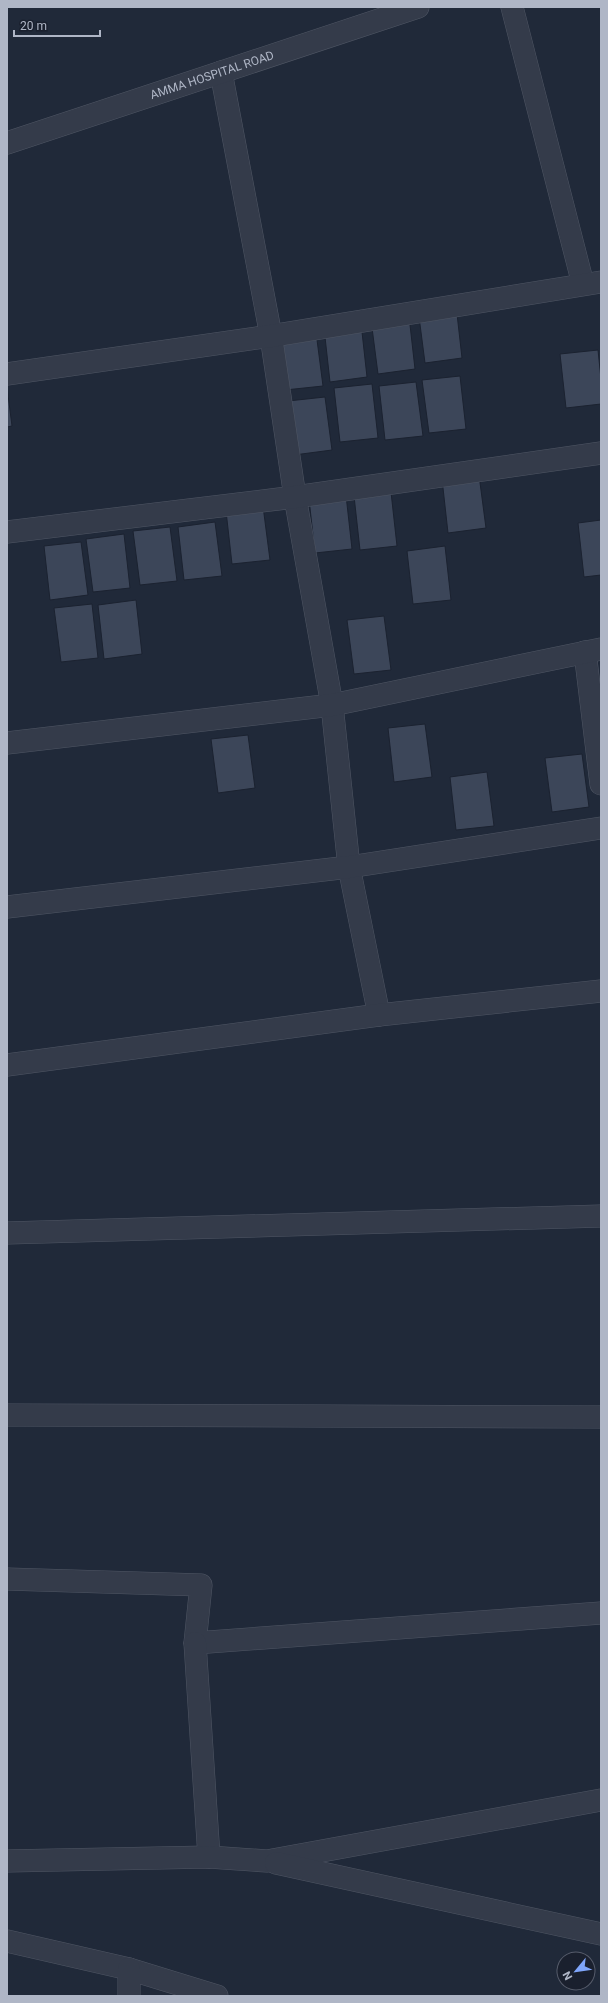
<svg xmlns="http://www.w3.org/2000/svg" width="608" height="2003" font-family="Roboto,sans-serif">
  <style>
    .building { fill: #3c4659; stroke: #1b2230 }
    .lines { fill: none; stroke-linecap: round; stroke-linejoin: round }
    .minor-casing { stroke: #4f5664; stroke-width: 23 }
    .minor { stroke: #343b4a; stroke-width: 22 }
    .labels { text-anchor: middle; stroke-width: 4; stroke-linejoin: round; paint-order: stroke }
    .street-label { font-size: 12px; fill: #afb6c6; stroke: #1a202e }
  </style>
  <rect width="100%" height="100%" fill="#202939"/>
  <!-- building -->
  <path class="building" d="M456,305l6,53 -37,5 -7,-54z
    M409,316l6,53 -37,5 -7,-54z
    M361,323l6,54 -37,5 -6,-54z
    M316,332l7,54 -38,4 -6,-53z
    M598,350l3,29v25l-35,4 -6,-54z
    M460,376l6,53 -37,4 -7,-53z
    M416,382l7,54 -38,4 -6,-54z
    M372,384l6,54 -38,4 -6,-54z
    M7,387l5,39 -5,1z
    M325,397l7,53 -38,5 -6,-54z
    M479,475l7,53 -38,5 -6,-54z
    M391,492l6,54 -37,4 -6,-54z
    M346,495l6,54 -37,4 -6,-54z
    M263,506l7,54 -38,4 -6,-53z
    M601,520v55l-17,2 -6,-54z
    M215,522l7,54 -38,4 -6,-53z
    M170,527l7,54 -37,4 -7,-54z
    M124,534l6,54 -37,4 -7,-53z
    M81,542l7,53 -38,5 -6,-54z
    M445,546l6,54 -38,4 -6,-53z
    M136,600l6,54 -38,5 -6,-54z
    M92,604l6,54 -37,4 -7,-54z
    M384,616l7,54 -37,4 -7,-54z
    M425,724l7,53 -38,5 -6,-54z
    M248,735l7,53 -37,5 -7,-54z
    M582,754l7,53 -37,5 -7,-54z
    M487,772l7,54 -38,4 -6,-53z"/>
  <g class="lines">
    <!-- minor casing -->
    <g class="minor-casing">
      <g id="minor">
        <path d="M512,7l71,277"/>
        <path d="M221,72l50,264 24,161 37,208 17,162 30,148"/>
        <path id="s1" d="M7,143l411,-136"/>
        <path d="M7,374l264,-38 330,-54"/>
        <path d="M7,532l288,-35 306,-44"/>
        <path d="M585,652l16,132"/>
        <path d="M7,743l325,-38 269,-56"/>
        <path d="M7,907l342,-40 252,-39"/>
        <path d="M7,1065l372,-50 222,-24"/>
        <path d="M7,1233l594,-17"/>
        <path d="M7,1415l594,2"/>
        <path d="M7,1579l194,6 -6,58 406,-30"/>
        <path d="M195,1643l14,214"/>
        <path d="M7,1861l202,-4 58,4 334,-61"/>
        <path d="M276,1863l325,71"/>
        <path d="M7,1941l122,28 88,27"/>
        <path d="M129,1996v-27"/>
      </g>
    </g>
    <!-- minor -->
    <use href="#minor" class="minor"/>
  </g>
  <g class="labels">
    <!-- street labels -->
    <g class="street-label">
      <text dy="4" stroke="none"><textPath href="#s1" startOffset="216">AMMA HOSPITAL ROAD</textPath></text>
    </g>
  </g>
  <!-- border -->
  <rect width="608" height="2003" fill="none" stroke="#afb6c6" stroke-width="16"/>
  <!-- north arrow -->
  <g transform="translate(576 1971) rotate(241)"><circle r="19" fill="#1a202e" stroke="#565c6b"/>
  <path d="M0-3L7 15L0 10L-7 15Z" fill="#7fa5fa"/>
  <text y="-6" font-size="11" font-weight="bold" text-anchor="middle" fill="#afb6c6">N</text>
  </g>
  <!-- scale -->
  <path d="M14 30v6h86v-6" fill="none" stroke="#afb6c6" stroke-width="2"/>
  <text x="20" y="30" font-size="12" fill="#afb6c6" stroke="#1a202e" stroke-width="3" paint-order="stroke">20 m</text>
</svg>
